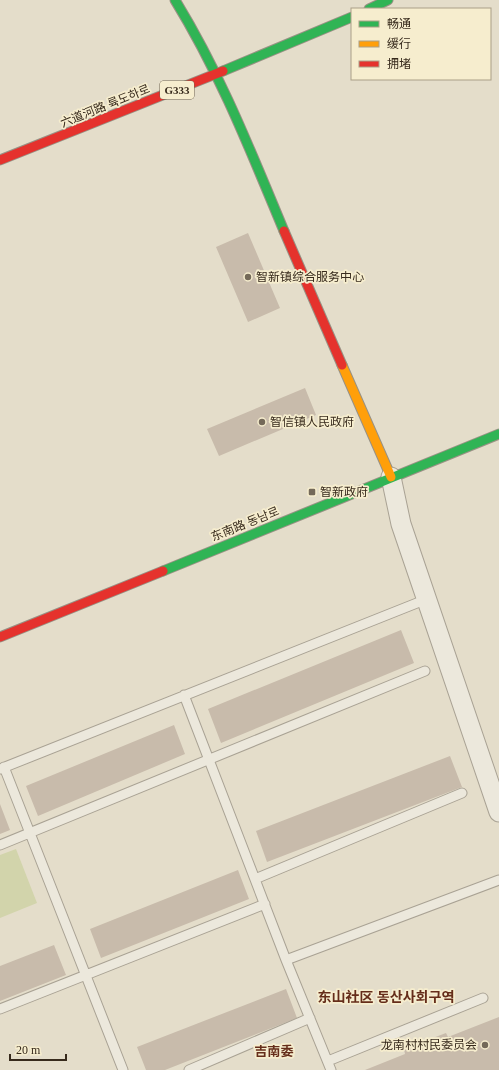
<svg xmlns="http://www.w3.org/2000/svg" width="499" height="1070" font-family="'Times New Roman','Noto Sans SC','Noto Sans KR',serif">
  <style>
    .green { fill: #d2d4ab }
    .building { fill: #c8bbab }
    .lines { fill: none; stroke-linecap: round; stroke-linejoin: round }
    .lane-casing { stroke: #a9a294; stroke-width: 11 }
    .street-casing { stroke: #a9a294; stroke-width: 21 }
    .fast-casing { stroke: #989184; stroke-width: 11 }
    .slow-casing { stroke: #989184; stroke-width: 11 }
    .jam-casing { stroke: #989184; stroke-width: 11 }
    .lane { stroke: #ece8dc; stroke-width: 9 }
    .street { stroke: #ece8dc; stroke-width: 19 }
    .fast { stroke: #30b455; stroke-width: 9 }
    .slow { stroke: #ff9f0a; stroke-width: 9 }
    .jam { stroke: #e5322d; stroke-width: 9 }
    .poi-dot { fill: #746959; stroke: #f6edce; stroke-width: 1.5 }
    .labels { text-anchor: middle; stroke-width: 3.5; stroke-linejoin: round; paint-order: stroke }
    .shield { fill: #f6edce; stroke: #706451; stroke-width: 1 }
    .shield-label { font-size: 11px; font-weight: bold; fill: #372a1c }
    .street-label { font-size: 12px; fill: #372a1c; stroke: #f6edce }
    .poi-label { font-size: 12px; fill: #372a1c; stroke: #f6edce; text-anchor: start }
    .neighbourhood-label { font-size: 13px; font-weight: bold; fill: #652d1a; stroke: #f6edce }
    .quarter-label { font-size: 14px; font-weight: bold; fill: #652d1a; stroke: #f6edce }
  </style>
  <rect width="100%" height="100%" fill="#e4ddca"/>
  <!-- green -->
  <path class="green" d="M16,849l21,54 -37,15v-63z"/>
  <!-- building -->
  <path class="building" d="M248,233l32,75 -32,14 -32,-75z
    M305,388l11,27 -97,41 -12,-27z
    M401,630l13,33 -193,80 -13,-34z
    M174,725l11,29 -147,62 -12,-30z
    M450,756l12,31 -195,75 -11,-31z
    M0,804l10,26 -10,4z
    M238,870l11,29 -148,59 -11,-29z
    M54,945l12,30 -66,26v-35z
    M286,989l11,29 -132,52h-19l-9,-23z
    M499,1017v53h-134l40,-16 -1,-5 42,-16 2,4z"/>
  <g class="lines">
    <!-- lane casing -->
    <g class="lane-casing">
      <path id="lane" d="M184,695l102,265 45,110
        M4,767l119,303
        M0,769l427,-170
        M0,845l425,-174
        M255,879l207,-86
        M286,960l213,-80
        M0,1009l265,-105
        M328,1061l155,-63
        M189,1070l121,-52"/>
    </g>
    <!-- street casing -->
    <g class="street-casing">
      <path id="street" d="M391,477l10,47 98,288"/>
    </g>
    <!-- fast casing -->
    <g class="fast-casing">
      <path id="fast" d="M175,0c45,73 76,152 109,231
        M369,9l19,-9
        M223,71l129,-54
        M163,571l336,-137"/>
    </g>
    <!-- slow casing -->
    <g class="slow-casing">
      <path id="slow" d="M342,365l49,112"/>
    </g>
    <!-- jam casing -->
    <g class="jam-casing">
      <path id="jam" d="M0,160l223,-89
        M284,231l58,134
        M0,637l163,-66"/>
    </g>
    <!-- lane -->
    <use href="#lane" class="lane"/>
    <!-- street -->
    <use href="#street" class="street"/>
    <!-- fast -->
    <use href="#fast" class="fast"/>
    <!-- slow -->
    <use href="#slow" class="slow"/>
    <!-- jam -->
    <use href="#jam" class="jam"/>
  </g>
  <!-- markers -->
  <g class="poi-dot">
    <circle cx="248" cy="277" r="4"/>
    <circle cx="262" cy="422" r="4"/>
    <rect x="308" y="488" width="8" height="8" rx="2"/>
    <circle cx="485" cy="1045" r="4"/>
  </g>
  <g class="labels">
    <!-- shield labels -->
    <rect class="shield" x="160" y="81" width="34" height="18" rx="3"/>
    <g class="shield-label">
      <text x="177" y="94">G333</text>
    </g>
    <!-- street labels -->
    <g class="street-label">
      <text transform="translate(105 106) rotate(-22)" y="4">六道河路 륙도하로</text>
      <text transform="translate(245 524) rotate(-22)" y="4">东南路 동남로</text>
    </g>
    <!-- poi labels -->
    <g class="poi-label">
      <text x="256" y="281">智新镇综合服务中心</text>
      <text x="270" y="426">智信镇人民政府</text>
      <text x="320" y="496">智新政府</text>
      <text x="477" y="1049" text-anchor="end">龙南村村民委员会</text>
    </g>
    <!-- neighbourhood labels -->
    <g class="neighbourhood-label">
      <text x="274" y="1056">吉南委</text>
    </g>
    <!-- quarter labels -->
    <g class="quarter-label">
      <text x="386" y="1002">东山社区 동산사회구역</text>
    </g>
  </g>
  <!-- legend -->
  <rect x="351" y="8" width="140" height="72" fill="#f6edce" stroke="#aa9f87"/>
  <rect x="359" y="21" width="20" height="6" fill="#30b455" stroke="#aa9f87"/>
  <text x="387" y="28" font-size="12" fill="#372a1c">畅通</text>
  <rect x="359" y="41" width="20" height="6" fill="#ff9f0a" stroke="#aa9f87"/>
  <text x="387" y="48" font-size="12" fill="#372a1c">缓行</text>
  <rect x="359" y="61" width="20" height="6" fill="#e5322d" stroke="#aa9f87"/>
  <text x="387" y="68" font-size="12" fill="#372a1c">拥堵</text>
  <!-- scale -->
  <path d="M10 1054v6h56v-6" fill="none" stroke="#372a1c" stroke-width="2"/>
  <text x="16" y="1054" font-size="12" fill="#372a1c" stroke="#f6edce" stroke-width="3" paint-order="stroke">20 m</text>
</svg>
